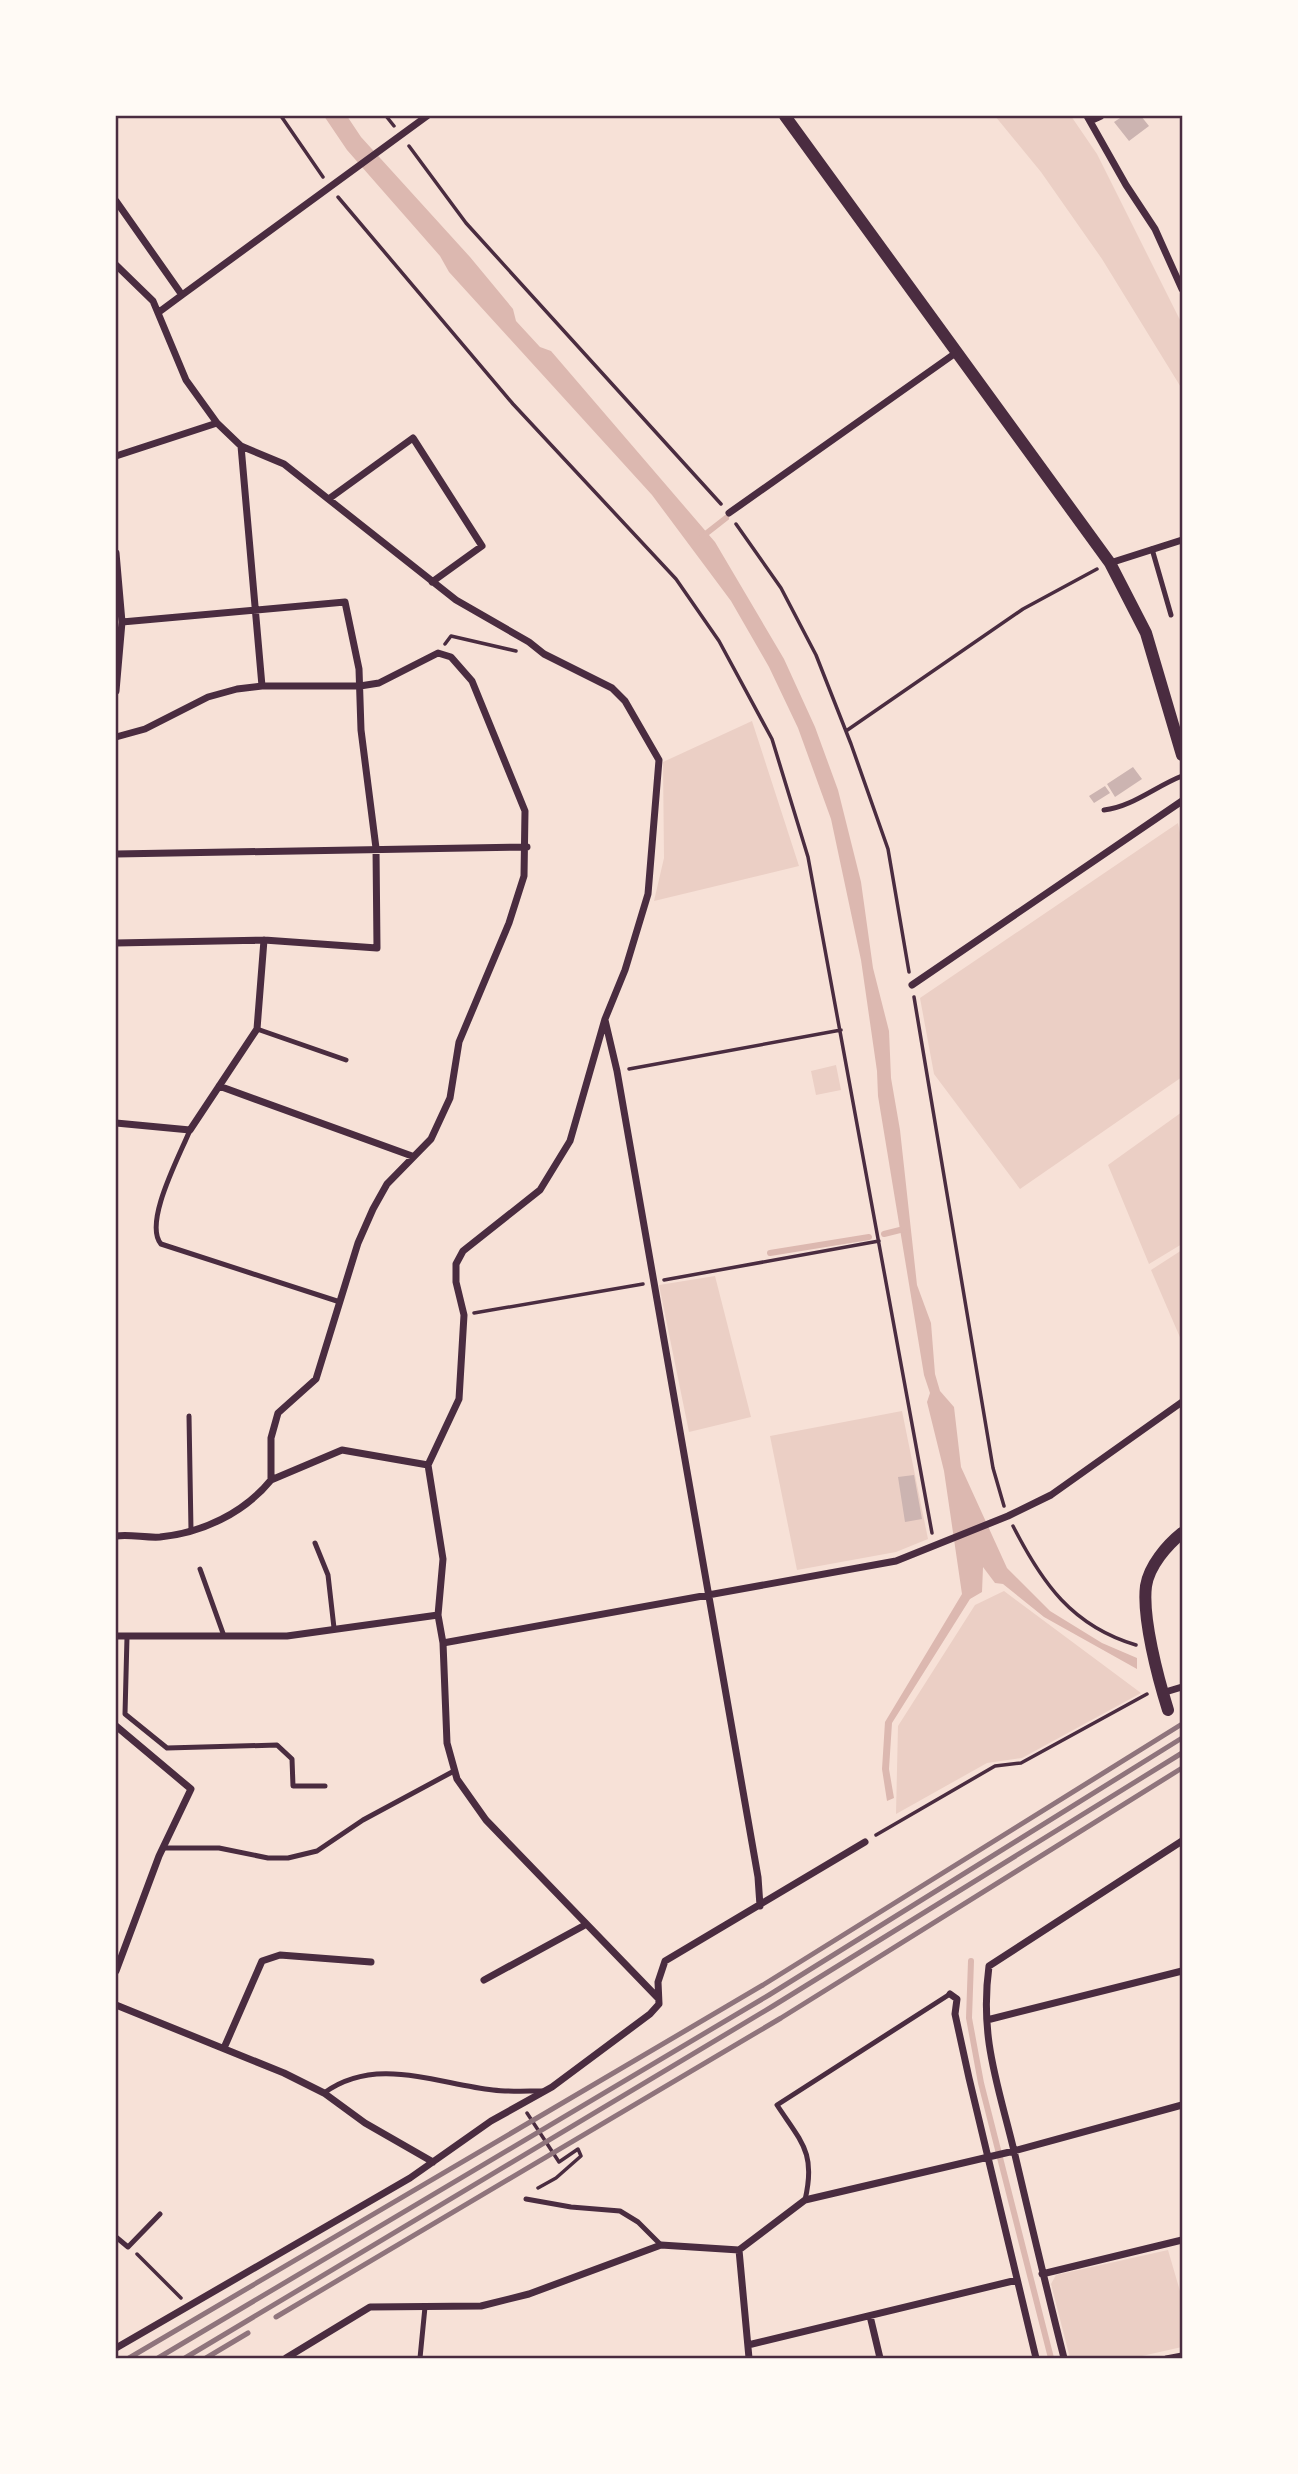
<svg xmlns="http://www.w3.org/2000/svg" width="1298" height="2474" font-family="'Noto Sans',sans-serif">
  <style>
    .green { fill: #ebcfc5 }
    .water { fill: #dcb8b0 }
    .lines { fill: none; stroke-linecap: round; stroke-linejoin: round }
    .stream { stroke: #dcb8b0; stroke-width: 6 }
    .building { fill: #ccb4b1 }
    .path { stroke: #4a2c40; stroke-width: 3.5 }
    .service { stroke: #4a2c40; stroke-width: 5 }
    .minor { stroke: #4a2c40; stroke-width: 7 }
    .tertiary { stroke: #4a2c40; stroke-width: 12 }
    .rail { stroke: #8f747c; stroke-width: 5 }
    .neatline { fill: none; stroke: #4a2c40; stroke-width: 2.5 }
  </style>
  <rect width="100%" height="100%" fill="#f7e1d7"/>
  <!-- green -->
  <path class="green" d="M995,116h76l26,38 85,170v65l-80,-130 -61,-87z
    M752,721l47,145 -145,35 10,-43 -1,-96z
    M1178,823l4,20v234l-162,112 -86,-115 -14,-76z
    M836,1065l5,25 -25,5 -5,-24z
    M1182,1112v132l-33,20 -41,-99z
    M1182,1250v92l-31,-72z
    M715,1276l36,141 -62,15 -30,-147z
    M902,1411l26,128 -32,13 -99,18 -27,-134z
    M1004,1591l137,102 -119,65 -35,5 -91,51 2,-88 77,-121z
    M1168,2250l14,48v49l-49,11h-63l-19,-74 5,-9z"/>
  <!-- water -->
  <path class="water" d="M324,116h23l14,21 109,120 43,52 3,12 24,26 11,4 164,191 69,117 31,68 23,63 23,92 12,86 16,63 2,47 9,52 17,155 14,38 4,51 5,17 14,16 7,60 46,101 43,43 52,32 35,15v11l-93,-52 -41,-33 -8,-1 -12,-16 -1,25 -12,7 -78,124 -3,46 5,29 -7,3 -5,-32 3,-47 77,-128 -18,-123 -17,-69 3,-9 -6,-18 -46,-279 -1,-25 -16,-111 -30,-141 -33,-91 -29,-61 -38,-66 -79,-106 -203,-223 -9,-16 -93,-106z"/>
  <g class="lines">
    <!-- stream -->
    <path class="stream" d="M703,536l23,-18
      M884,1234l20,-5
      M770,1253l99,-16
      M971,1961l-2,57 12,65 70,275"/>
  </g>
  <!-- building -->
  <path class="building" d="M1123,116h18l8,10 -20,15 -15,-19z
    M1133,767l9,12 -27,18 -8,-13z
    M1105,786l5,7 -16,10 -5,-7z
    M914,1475l8,44 -17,3 -7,-45z"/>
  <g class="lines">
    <!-- path -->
    <path class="path" d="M281,116l42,61
      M386,116l8,10
      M409,146l57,77 255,281
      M338,197l175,207 163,175 43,62 53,98 36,118 124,676
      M736,524l45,64 35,67 35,89 37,105 21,123
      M445,644l6,-8 65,15
      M846,731l177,-122 74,-40
      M914,997l79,471 11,38
      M629,1069l212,-39
      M664,1280l215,-39
      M474,1313l169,-29
      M1013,1526c29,57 59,100 123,119
      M876,1835l119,-69 26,-3 126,-69
      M527,2113l32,49 19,-13 3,7 -25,22 -18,10
      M137,2254l44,44"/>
    <!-- service -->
    <path class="service" d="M1152,549l19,66
      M1104,810c28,-3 52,-24 78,-34
      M257,1029l89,31
      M190,1130c-10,25 -47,93 -29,114l179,58
      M189,1416l2,114
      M315,1543l13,32 6,53
      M200,1569l24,67
      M127,1637l-2,77 42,34 110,-3 15,14 1,27h32
      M163,1848h56l49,10h20l29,-7 46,-31 91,-49
      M324,2093c52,-38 113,-9 169,-3 16,2 33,1 49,1
      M526,2199l45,8 49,4 18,11 23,23
      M805,2200c11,-47 -3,-57 -28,-95l173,-111
      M116,2237l12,10 32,-33
      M420,2358l5,-51
      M1166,2358l16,-3"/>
    <!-- minor -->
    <path class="minor" d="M1087,116l39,69 29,44 27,60
      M1090,121l11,-5
      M116,201l66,94 245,-179
      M116,265l37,36 33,79 31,43 24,23 43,18 172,136 73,42 15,12 68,34 13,13 34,59 -11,134 -23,76 -20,49 -35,122 -30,49 -77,61 -7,13v18l8,33 -5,84 -31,66 15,94 -5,56 5,28 4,100 10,36 29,41 171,177
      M159,312l23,-17
      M241,446l21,240
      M116,456l101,-33
      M330,498l83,-60 69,108 -50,36
      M729,513l228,-161
      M116,553l6,69 -6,69
      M1110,563l72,-23
      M116,737l29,-8 63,-32 29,-8 25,-3h98l19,-3 59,-30 13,4 21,24 53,130 -1,65 -15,47 -50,119 -9,56 -19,41 -44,45 -14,25 -15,34 -42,136 -38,34 -7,25v42c-27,33 -69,53 -111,57 -15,1 -29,-3 -44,-1
      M116,854l411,-7
      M116,943l148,-3 113,8 -1,-100 -15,-118 -2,-61 -14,-67 -223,20
      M912,985l270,-184
      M605,1020l12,51 141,806 2,29
      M219,1086l193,70
      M116,1123l74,7 67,-101 7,-89
      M271,1480l71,-30 86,15
      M116,1636h171l151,-21
      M443,1643l453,-82 112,-45 43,-21 131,-93
      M1162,1693l20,-6
      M116,1726l75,63 -32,67 -43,115
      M484,1980l101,-55
      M950,1994l7,5 -2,15 14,64 67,280
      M116,2005l168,68 40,20 41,30 68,39
      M987,2020l195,-49
      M224,2048l38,-87 18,-6 91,7
      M739,2250l10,108
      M1042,2274l140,-34
      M870,2316l10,42
      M748,2345l269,-65
      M116,2348l294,-170 81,-57 61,-34 98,-73 9,-10 -1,-22 7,-21 200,-119
      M286,2358l84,-51 111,-1 48,-12 132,-49 78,5 66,-50 209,-49 168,-46
      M1064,2358c-17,-67 -33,-135 -49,-203 -16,-68 -36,-116 -26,-189l193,-125"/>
    <!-- tertiary -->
    <path class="tertiary" d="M785,116l325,447 36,70 36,122
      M1168,1710c-10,-32 -26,-92 -22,-124 3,-20 21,-41 36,-53"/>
    <!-- rail -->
    <path class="rail" d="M276,2317l505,-299 401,-250
      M129,2358l634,-373 419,-261
      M158,2358l611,-363 413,-257
      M185,2358l588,-352 409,-253
      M206,2358l42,-25"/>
  </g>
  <!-- border -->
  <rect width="1298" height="2474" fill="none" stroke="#fffaf5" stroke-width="234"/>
  <rect x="117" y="117" width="1064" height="2240" class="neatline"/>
</svg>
